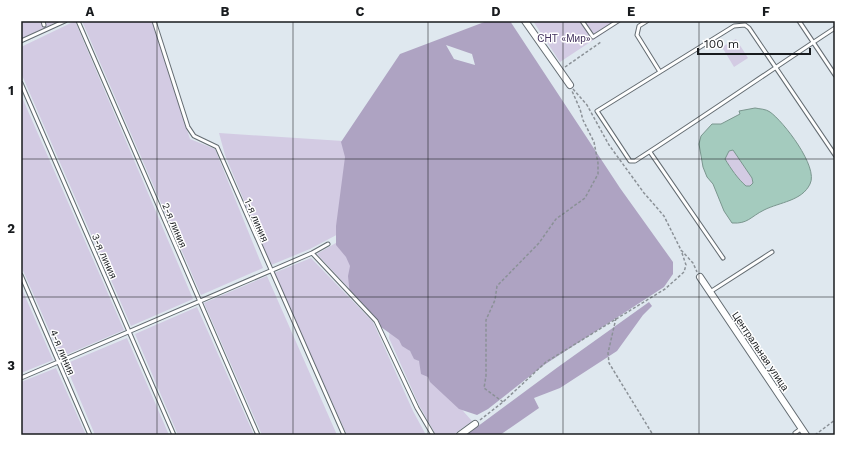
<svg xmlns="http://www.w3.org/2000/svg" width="856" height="456" font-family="'Work Sans',sans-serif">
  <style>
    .green { fill: #d3cbe3 }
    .forest { fill: #aea3c2; fill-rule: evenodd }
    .water { fill: #a4cbbe; stroke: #7a968e; fill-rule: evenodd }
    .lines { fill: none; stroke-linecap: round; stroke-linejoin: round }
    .service-casing { stroke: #646c72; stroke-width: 5 }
    .minor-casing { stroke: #646c72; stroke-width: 8 }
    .path { stroke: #8b9197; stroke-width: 1.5; stroke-dasharray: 3 2; stroke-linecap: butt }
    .service { stroke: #fff; stroke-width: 3 }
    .minor { stroke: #fff; stroke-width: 6 }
    .grid { fill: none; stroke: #181b1e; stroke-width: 1; stroke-opacity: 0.55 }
    .labels { text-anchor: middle; stroke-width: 3; stroke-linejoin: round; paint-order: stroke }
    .park-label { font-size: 10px; fill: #42315c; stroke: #fff }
    .street-label { font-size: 10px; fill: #181b1e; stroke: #fff }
    .neatline { fill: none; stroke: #181b1e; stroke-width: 1.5 }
    .grid-label { font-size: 13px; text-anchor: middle; font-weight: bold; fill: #181b1e }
  </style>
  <rect width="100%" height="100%" fill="#dfe8ef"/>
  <!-- green -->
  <path class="green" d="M21,21h38l-38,18z
    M75,21l118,278 -62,27 -110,-253v-26z
    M82,21h70l38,118 25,10 48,119 -62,27z
    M533,21h89l-62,41z
    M736,39l12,19 -14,9 -12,-20z
    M21,95l103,235 -63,27 -40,-91z
    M219,133l124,8 4,18 -3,72 -34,18 -39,16 -46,-110z
    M733,149l19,29 1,5 -3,3h-4c-8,-7 -15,-17 -21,-27l4,-8z
    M346,237l9,58 -38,-41z
    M311,258l62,64 40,89 13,24h-79l-73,-162z
    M267,276l70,159h-75l-58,-132z
    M21,287l32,73 -32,13z
    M197,307l57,128h-76l-43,-101z
    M390,329l82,92 -19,14h-17l-17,-30 -30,-67z
    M127,338l42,97h-74l-30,-71z
    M56,368l30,67h-65v-53z"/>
  <!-- forest -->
  <path class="forest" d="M487,21h23l110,167 53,74v12l-9,13 -120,78 -56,44 -11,6 -18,-6 -29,-27 -2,-5 -7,-3 -2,-13 -5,-2 -4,-8 -8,-5 -3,-6 -18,-13 -31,-31 -2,-20 2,-10 -4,-9 -10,-12v-19l9,-69 -4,-15 59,-88zM446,45l26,9 3,11 -21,-6z
    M649,302l3,4 -9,9 -26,36 -57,37 -26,10 5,10 -39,27h-34l92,-68z"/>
  <!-- water -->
  <path class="water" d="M755,108c5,1 11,1 15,4 13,9 49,55 40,72 -8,17 -30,18 -46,26 -14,7 -16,14 -32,13l-8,-12 -11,-27 -6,-7 -4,-10 -4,-23 2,-8 11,-12h9l19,-10 -1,-3zM733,150l19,28 1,5 -3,3h-4c-8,-7 -15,-17 -21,-27l4,-8z"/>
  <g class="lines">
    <!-- service casing -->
    <g class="service-casing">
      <path id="service" d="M43,21l1,4
        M78,21l180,414
        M154,21l34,106 6,9 23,11 127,288
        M582,21l11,16 25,-16
        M647,21l-8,5 -2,9 23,37
        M799,21l36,54
        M835,28c-67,44 -133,90 -200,133h-5l-33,-50 137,-85 11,-1 4,3 86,127
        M21,41l44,-20
        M21,83l153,352
        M650,152l73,106
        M312,253l64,68 41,87 16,27
        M21,275l69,160
        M710,292l62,-40
        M21,378l291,-125 16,-9
        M795,433l7,-5"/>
    </g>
    <!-- minor casing -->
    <g class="minor-casing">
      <path id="minor" d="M525,21l45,64
        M700,277l106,158
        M460,435l15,-11"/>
    </g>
    <!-- path -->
    <path class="path" d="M565,67l36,-25
      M573,89l14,16 22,40 35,48 20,23 17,34 12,13 4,9
      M616,318l-8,35 1,10 44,72
      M503,402l-19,-14 2,-12v-56l9,-20 2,-14 42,-43 17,-24 29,-21 13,-24v-11l-4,-21 -11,-22 -3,-11 -8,-18
      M480,420l23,-18 43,-40 119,-73 19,-17 2,-7 -5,-15
      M815,435l20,-15"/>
    <!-- service -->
    <use href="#service" class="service"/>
    <!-- minor -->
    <use href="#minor" class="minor"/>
  </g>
  <!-- grid -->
  <path class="grid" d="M157,21v414M293,21v414M428,21v414M563,21v414M699,21v414M21,159h814M21,297h814"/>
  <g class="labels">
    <!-- park labels -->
    <g class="park-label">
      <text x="564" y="42">СНТ «Мир»</text>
    </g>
    <!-- street labels -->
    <g class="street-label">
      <text transform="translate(257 220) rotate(67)" y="4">1-я линия</text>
      <text transform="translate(175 225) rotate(67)" y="4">2-я линия</text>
      <text transform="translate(105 256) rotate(66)" y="4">3-я линия</text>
      <text transform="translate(761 351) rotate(56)" y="4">Центральная улица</text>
      <text transform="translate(63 352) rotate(67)" y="4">4-я линия</text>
    </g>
  </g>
  <!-- border -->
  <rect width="856" height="456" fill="none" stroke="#ffffff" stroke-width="44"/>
  <!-- scale -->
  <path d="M698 48v6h112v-6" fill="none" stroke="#181b1e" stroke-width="2"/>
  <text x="704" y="48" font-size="12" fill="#181b1e" stroke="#ffffff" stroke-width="3" paint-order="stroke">100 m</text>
  <rect x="22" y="22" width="812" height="412" class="neatline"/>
  <g class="grid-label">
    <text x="90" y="16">A</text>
    <text x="225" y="16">B</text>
    <text x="360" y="16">C</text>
    <text x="496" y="16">D</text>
    <text x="631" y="16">E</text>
    <text x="766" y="16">F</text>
    <text x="11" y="95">1</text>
    <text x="11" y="233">2</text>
    <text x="11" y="370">3</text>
  </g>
</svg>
